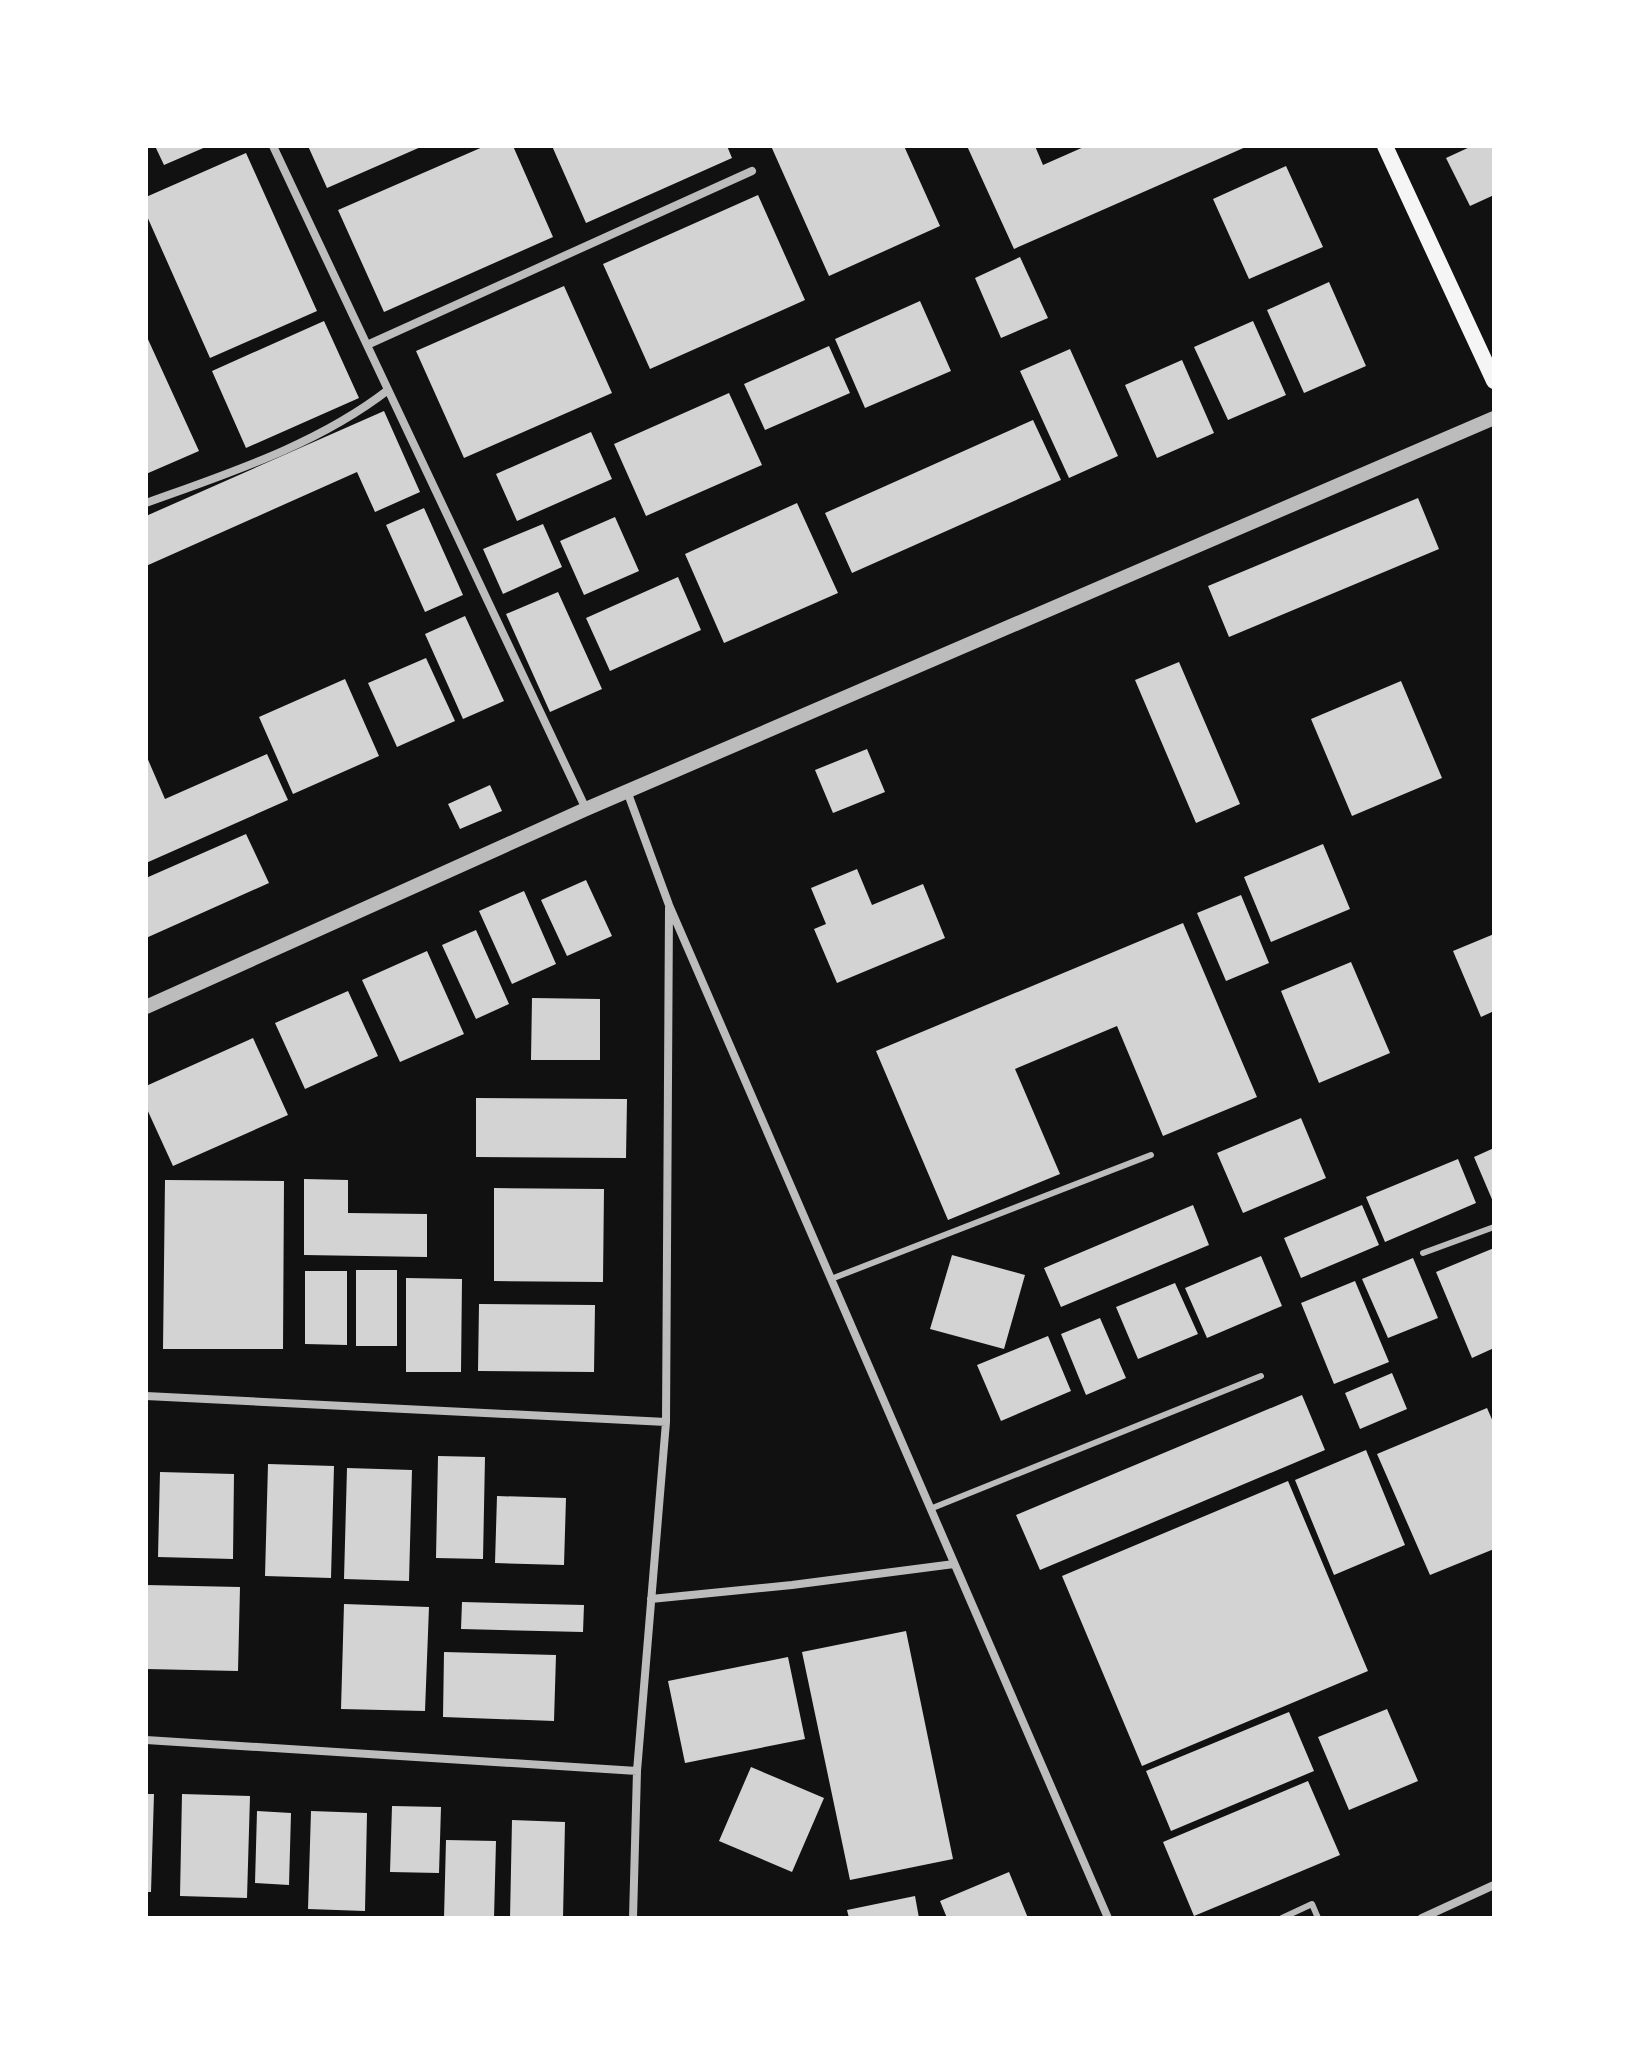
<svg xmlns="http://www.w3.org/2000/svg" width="1640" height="2064" font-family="'Fira Sans Condensed',sans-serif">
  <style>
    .building { fill: #d3d3d3 }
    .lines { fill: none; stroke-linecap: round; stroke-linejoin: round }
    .service { stroke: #bcbcbc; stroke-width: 6 }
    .minor { stroke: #bcbcbc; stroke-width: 8 }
    .tertiary { stroke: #bcbcbc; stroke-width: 14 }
    .secondary { stroke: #f5f5f5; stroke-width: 16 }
  </style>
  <rect width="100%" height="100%" fill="#111"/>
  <!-- building -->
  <path class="building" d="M155,146h53l-44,19z
    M308,146h115l-96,42z
    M485,146h28l40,91 -169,75 -46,-102z
    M552,146h175l5,12 -146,65z
    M771,146h133l36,80 -111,50z
    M967,146h68l8,19 43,-19h162l-234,103z
    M1472,146h22v49l-24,11 -24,-48z
    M246,153l71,158 -107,47 -64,-144v-17z
    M1286,166l37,81 -74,32 -36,-80z
    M758,195l47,105 -155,69 -47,-105z
    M1020,257l28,61 -47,20 -26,-60z
    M1329,282l37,84 -62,27 -37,-83z
    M564,286l48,107 -148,65 -48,-107z
    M920,301l31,70 -86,37 -30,-69z
    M324,321l35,77 -113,50 -34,-77z
    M1253,321l33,74 -58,25 -34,-73z
    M146,335l53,116 -53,23z
    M829,346l21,47 -85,37 -21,-46z
    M1070,349l48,107 -49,22 -49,-107z
    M1182,360l32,73 -57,25 -32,-73z
    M729,393l33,72 -116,51 -32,-72z
    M384,411l36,81 -45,20 -18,-40 -211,94v-50z
    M1033,420l28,60 -209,93 -27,-60z
    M591,432l21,47 -95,42 -21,-47z
    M1418,498l21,51 -210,88 -21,-51z
    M797,503l41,90 -114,50 -39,-89z
    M424,508l39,87 -38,17 -39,-87z
    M615,517l24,54 -55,24 -24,-54z
    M543,524l19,43 -59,27 -20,-45z
    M678,577l23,53 -91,41 -24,-53z
    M558,592l44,97 -52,23 -44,-98z
    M465,616l39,85 -41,18 -38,-85z
    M426,658l29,63 -58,26 -29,-64z
    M1179,662l61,142 -44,19 -61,-143z
    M345,679l34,77 -86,38 -34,-77z
    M1401,681l41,97 -90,38 -41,-97z
    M867,749l18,43 -52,21 -18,-43z
    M267,754l21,46 -142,63v-108l19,44z
    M490,785l12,26 -42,18 -12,-25z
    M246,834l23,49 -123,55v-60z
    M1323,844l27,65 -79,33 -27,-65z
    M857,869l15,36 51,-21 22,54 -108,45 -23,-54 12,-5 -15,-36z
    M586,880l26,56 -45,20 -26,-56z
    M524,891l32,73 -44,20 -33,-73z
    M1241,895l28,68 -43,18 -29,-68z
    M1183,923l74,174 -94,39 -46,-110 -102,43 45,105 -112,46 -72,-169z
    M476,930l33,74 -33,15 -34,-74z
    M1494,934v77l-13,6 -28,-66z
    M427,951l37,83 -64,28 -38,-82z
    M1351,962l39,91 -71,30 -38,-92z
    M348,991l30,65 -73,33 -30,-66z
    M532,998l68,1v61h-69z
    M253,1038l35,77 -115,51 -27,-59v-21z
    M476,1098l151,1 -1,59 -150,-1z
    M1301,1118l25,60 -83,35 -26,-60z
    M1494,1148v56l-20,-47z
    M1458,1159l18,44 -91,39 -19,-45z
    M304,1179l44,1v33l79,1v43l-123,-2z
    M165,1180l119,1 -1,168h-120z
    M494,1188l110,1 -1,93 -109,-1z
    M1193,1205l16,40 -148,62 -17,-39z
    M1362,1205l17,40 -78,33 -17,-40z
    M1494,1248v100l-22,10 -36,-86z
    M952,1255l73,20 -21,74 -74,-20z
    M1261,1256l21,50 -75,32 -22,-50z
    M1413,1258l25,60 -50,20 -26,-59z
    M356,1270h41v76h-41z
    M305,1271h42v74l-42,-1z
    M406,1278l56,1 -1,93h-55z
    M1355,1281l34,81 -55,22 -33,-81z
    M1175,1283l23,51 -60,25 -22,-52z
    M479,1304l116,1 -1,67 -116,-1z
    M1100,1318l26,60 -40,17 -25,-61z
    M1048,1336l23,55 -70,30 -24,-56z
    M1392,1373l15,36 -47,20 -15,-36z
    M1302,1395l23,55 -285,120 -24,-55z
    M1487,1408l7,16v125l-64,26 -53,-121z
    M1366,1450l39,95 -71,30 -39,-95z
    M438,1456l47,1 -2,102 -47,-1z
    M268,1464l66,2 -3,112 -66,-2z
    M347,1468l65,2 -3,111 -65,-2z
    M160,1472l74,2 -1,85 -75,-2z
    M1288,1481l80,190 -226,95 -80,-190z
    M497,1496l69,2 -2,67 -69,-2z
    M146,1585l94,2 -2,84 -92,-2z
    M462,1602l122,3 -1,27 -122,-3z
    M344,1604l85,3 -4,104 -84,-2z
    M906,1631l47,228 -103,21 -48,-228z
    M444,1652l112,3 -2,66 -111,-4z
    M788,1657l17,82 -120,24 -17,-82z
    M1387,1709l31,72 -69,29 -31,-73z
    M1289,1712l25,59 -143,60 -25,-60z
    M751,1767l73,31 -32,74 -73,-31z
    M1308,1781l32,74 -146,61 -31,-74z
    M146,1794h8l-3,98h-5z
    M182,1794l68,2 -3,102 -67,-2z
    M392,1806l49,1 -2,66 -49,-1z
    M257,1811l34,2 -2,72 -34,-2z
    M311,1811l56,2 -2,98 -57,-2z
    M512,1820l53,2 -2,96h-53z
    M446,1840l50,1 -2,77h-50z
    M1009,1872l19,46h-81l-7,-17z
    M915,1896l4,22h-70l-2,-8z"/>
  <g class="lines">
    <!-- service -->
    <path class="service" d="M1423,1253l71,-26
      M831,1279l320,-124
      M930,1509l331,-133
      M1282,1918l30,-14 6,14"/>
    <!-- minor -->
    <path class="minor" d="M273,146l313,663
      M367,345l385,-174
      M146,503c83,-30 171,-58 242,-113
      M627,791l42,114 439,1013
      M146,1396l520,26
      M651,1599l141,-14 162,-21
      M146,1740l491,31
      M633,1918l4,-147 29,-349 3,-514
      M1422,1918l72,-33"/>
    <!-- tertiary -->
    <path class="tertiary" d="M146,1007l440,-198 908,-391"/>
    <!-- secondary -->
    <path class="secondary" d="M1385,146l109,235"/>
  </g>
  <!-- border -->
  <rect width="1640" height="2064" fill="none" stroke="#ffffff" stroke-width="296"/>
</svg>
